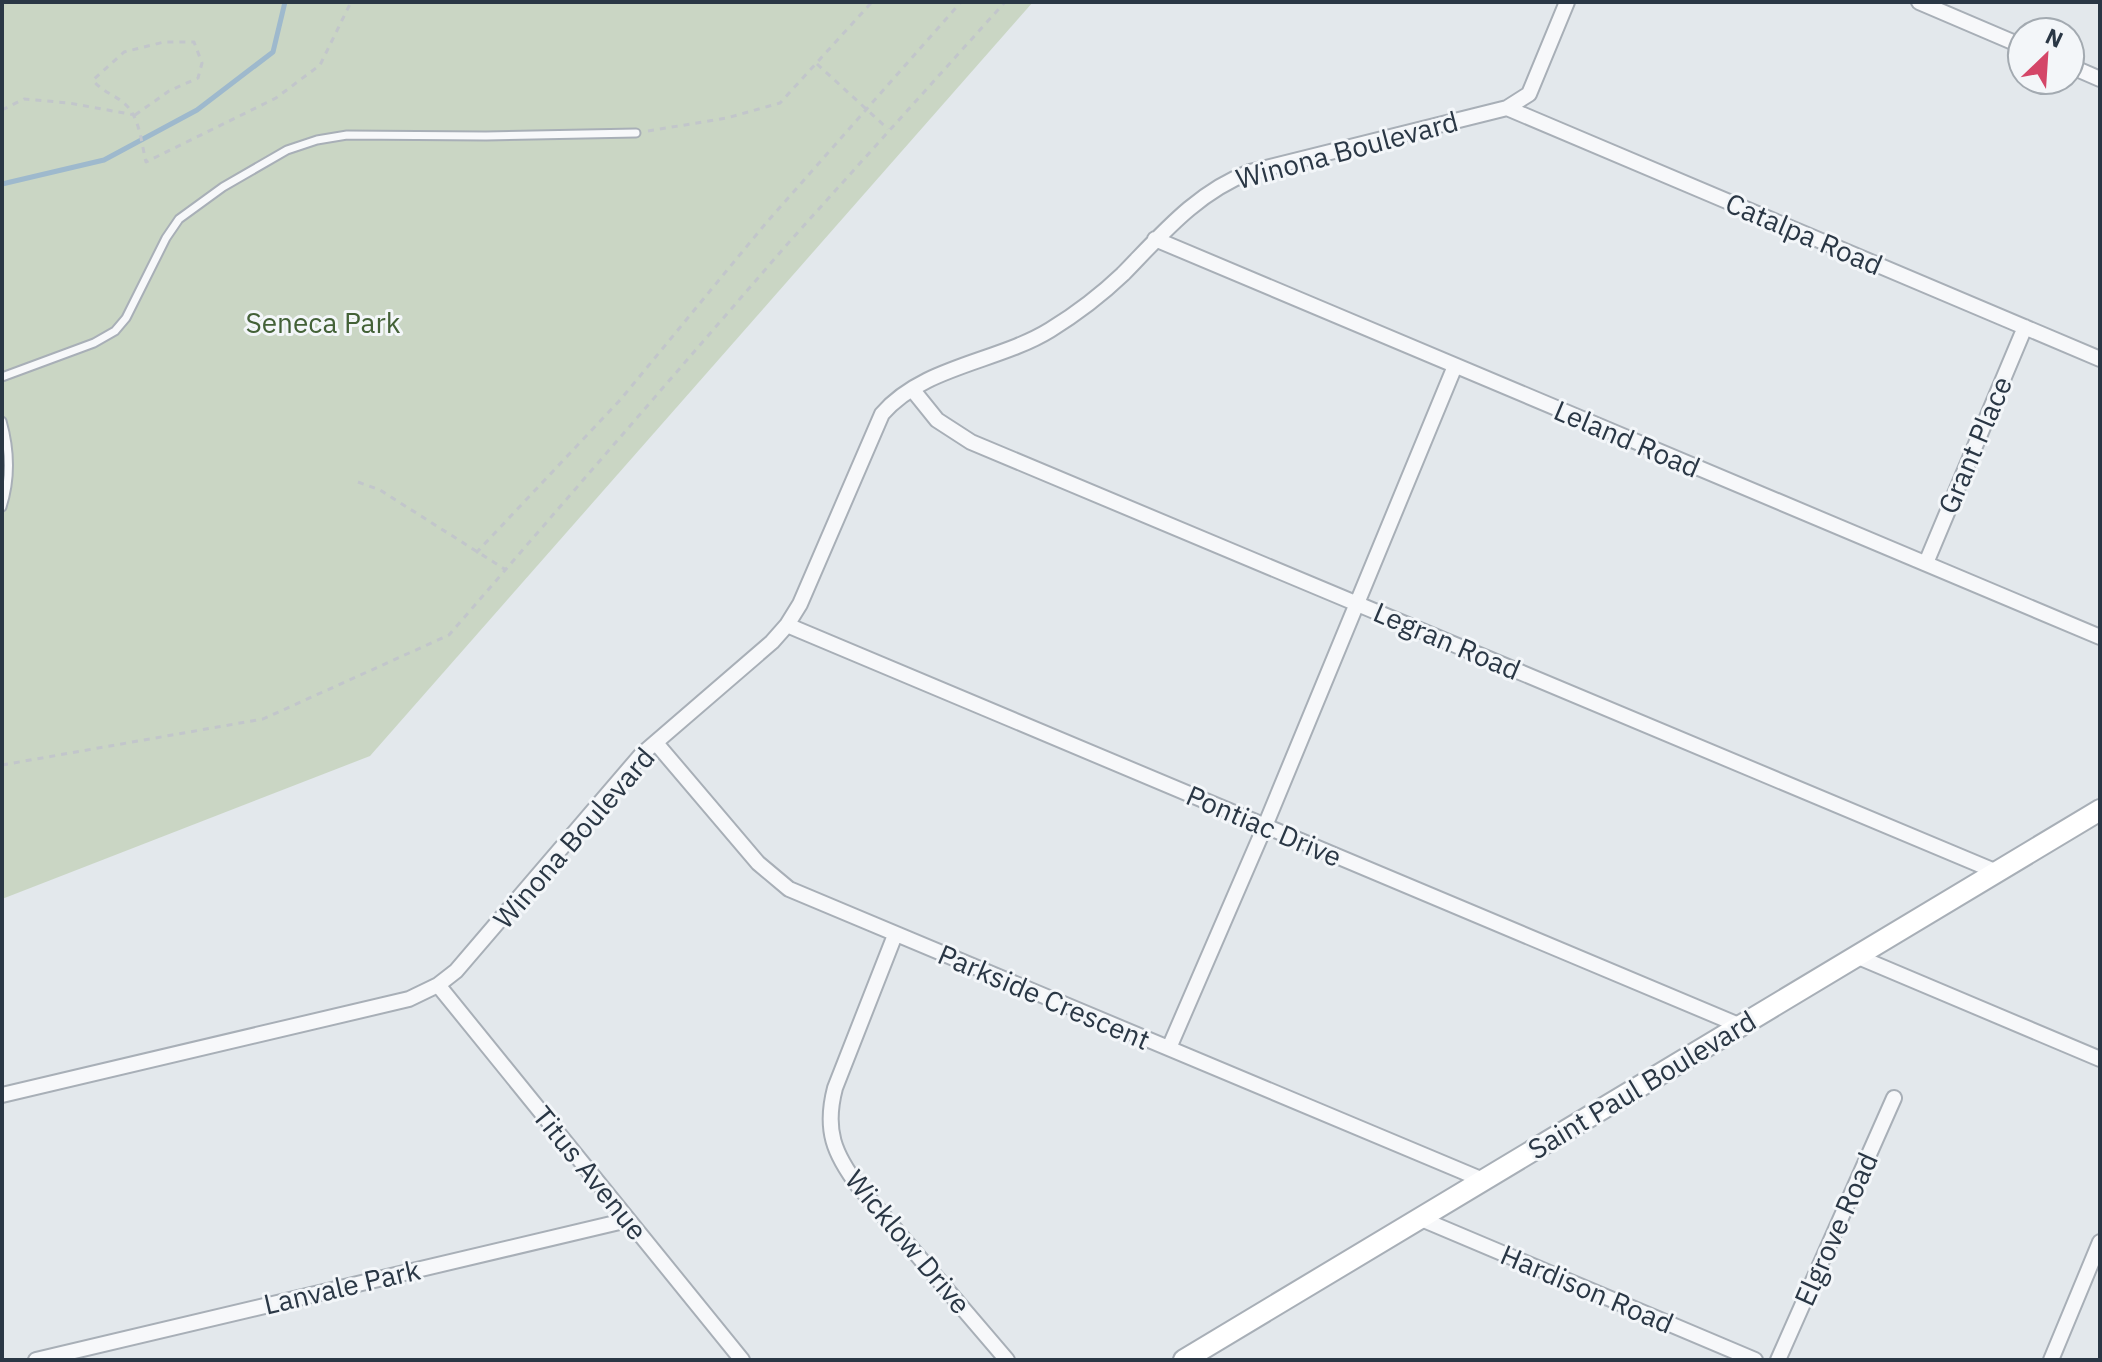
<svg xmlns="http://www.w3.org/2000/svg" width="2102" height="1362" font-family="'IBM Plex Sans',sans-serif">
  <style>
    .green { fill: #cad6c4 }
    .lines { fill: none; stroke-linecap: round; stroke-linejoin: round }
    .stream { stroke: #9eb9cd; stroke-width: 5 }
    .lane-casing { stroke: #a8afb7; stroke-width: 11 }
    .street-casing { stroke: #a8afb7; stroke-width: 18 }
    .secondary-casing { stroke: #a8afb7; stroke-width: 24 }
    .path { stroke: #c2c6cb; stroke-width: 3; stroke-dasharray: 6 6; stroke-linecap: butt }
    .lane { stroke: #f7f8fa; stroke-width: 7 }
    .street { stroke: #f7f8fa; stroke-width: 14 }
    .secondary { stroke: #fff; stroke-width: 20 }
    .labels { text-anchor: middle; stroke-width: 6; stroke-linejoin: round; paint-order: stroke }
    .street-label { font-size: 28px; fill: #2a3745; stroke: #f3f6f9 }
    .park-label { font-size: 28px; fill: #436137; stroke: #f3f6f9 }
  </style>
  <rect width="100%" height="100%" fill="#e3e8ec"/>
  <!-- green -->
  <path class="green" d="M2,2h1031l-663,754 -368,143z"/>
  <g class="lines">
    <!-- stream -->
    <path class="stream" d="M2,184l102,-24 93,-50 76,-58 12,-50"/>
    <!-- lane casing -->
    <g class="lane-casing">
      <path id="lane" d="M2,377l92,-34 21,-12 11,-13 40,-80 13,-19 44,-32 64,-37 30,-10 30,-5 139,1 150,-3
        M2,421c8,28 9,58 0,86"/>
    </g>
    <!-- street casing -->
    <g class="street-casing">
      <path id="street" d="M1919,2l103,44
        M2070,66l30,13
        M1507,108l593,251
        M1155,239l945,398
        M912,389l25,31 34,22 1026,430
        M1926,563l99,-236
        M787,625l954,401
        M656,743l102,120 31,26 694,291
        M895,935l-60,153c-11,42 -1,66 24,99l148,173
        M1856,956l244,103
        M438,985l304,375
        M1169,1048l96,-222 190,-460
        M2,1095l407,-96 29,-14 18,-14 185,-216 131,-113 15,-17 13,-21 82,-190c41,-48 116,-52 168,-84 26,-16 51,-35 73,-56 39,-40 74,-82 127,-102l257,-64 22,-14 38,-92
        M1419,1218l336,142
        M36,1360l592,-140
        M1778,1360l116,-262
        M2051,1360l49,-118"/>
    </g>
    <!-- secondary casing -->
    <g class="secondary-casing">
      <path id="secondary" d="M1184,1360l916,-550"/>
    </g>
    <!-- path -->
    <path class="path" d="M817,64l71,65
      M2,110l22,-11 45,4 66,12
      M135,115l34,-24 29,-13 4,-15 -8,-21h-30l-40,10 -31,28c8,11 20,14 31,23 16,14 17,39 22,59l130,-64 44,-33 31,-63
      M648,131l79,-13 53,-15 92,-101
      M358,482l22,8 126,80
      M476,553l145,-154 145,-176 195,-221
      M2,765l261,-46 186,-84 341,-394 215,-239"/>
    <!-- lane -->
    <use href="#lane" class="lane"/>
    <!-- street -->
    <use href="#street" class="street"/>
    <!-- secondary -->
    <use href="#secondary" class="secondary"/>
  </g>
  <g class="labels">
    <!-- street labels -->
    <g class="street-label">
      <text transform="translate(1347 150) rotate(-15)" y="10">Winona Boulevard</text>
      <text transform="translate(1804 234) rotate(23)" y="10">Catalpa Road</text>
      <text transform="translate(1627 439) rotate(23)" y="10">Leland Road</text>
      <text transform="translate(1975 445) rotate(-67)" y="10">Grant Place</text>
      <text transform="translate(1447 641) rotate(23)" y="10">Legran Road</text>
      <text transform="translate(1264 826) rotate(23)" y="10">Pontiac Drive</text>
      <text transform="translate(574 838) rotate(-49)" y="10">Winona Boulevard</text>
      <text transform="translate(1044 997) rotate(23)" y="10">Parkside Crescent</text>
      <text transform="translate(1642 1085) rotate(-31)" y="10">Saint Paul Boulevard</text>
      <text transform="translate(590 1173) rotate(51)" y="10">Titus Avenue</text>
      <text transform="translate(1836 1229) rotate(-66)" y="10">Elgrove Road</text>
      <text transform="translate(908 1242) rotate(50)" y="10">Wicklow Drive</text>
      <text transform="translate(342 1287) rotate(-13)" y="10">Lanvale Park</text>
      <text transform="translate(1587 1289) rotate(23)" y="10">Hardison Road</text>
    </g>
    <!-- park labels -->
    <g class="park-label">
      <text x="323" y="333">Seneca Park</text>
    </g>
  </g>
  <!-- border -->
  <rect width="2102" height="1362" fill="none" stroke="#2a3745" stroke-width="8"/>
  <!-- north arrow -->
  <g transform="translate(2046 56) rotate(25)"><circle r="38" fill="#f3f6f9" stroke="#a3aab1" stroke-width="2"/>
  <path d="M0-6L14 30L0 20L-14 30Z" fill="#d44668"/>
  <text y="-12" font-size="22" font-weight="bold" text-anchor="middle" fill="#2a3745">N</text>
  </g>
</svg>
